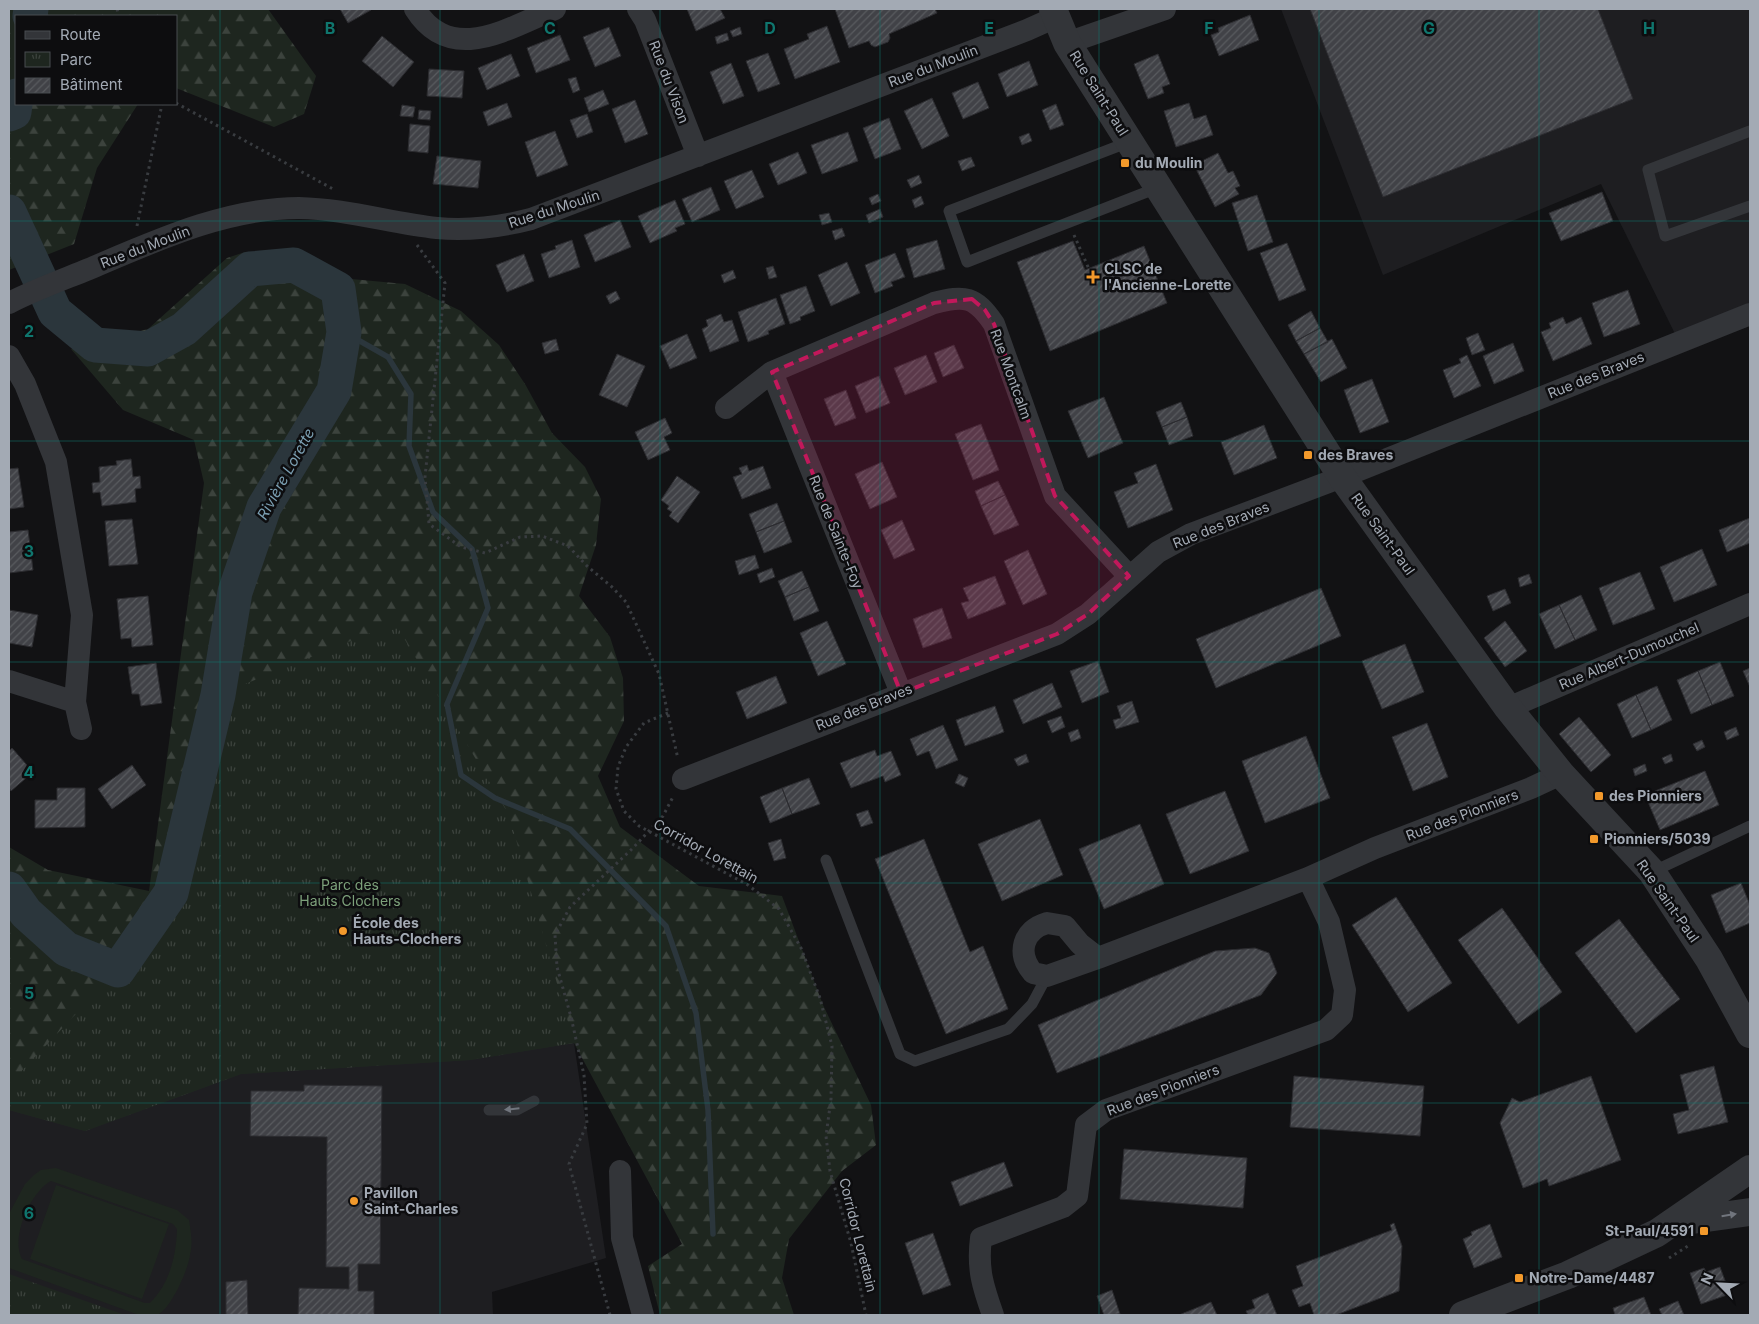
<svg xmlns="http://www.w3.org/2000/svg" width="1759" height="1324" font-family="Inter,sans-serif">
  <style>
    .built { fill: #1e1e21 }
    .forest { fill: url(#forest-firs) }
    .park { fill: url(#park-tufts) }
    .pitch { fill: #1e261f; fill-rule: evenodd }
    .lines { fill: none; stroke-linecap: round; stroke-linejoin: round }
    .stream { stroke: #2b363c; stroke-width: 5.5 }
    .river { stroke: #2b363c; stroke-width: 35 }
    .building { fill: url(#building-hatch); stroke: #2c2c30 }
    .path { stroke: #393c40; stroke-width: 3; stroke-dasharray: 2.5 4; stroke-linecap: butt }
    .service { stroke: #333539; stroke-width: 11 }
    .minor { stroke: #333539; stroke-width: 22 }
    .tertiary { stroke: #333539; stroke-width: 28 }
    .oneway { fill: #71757d }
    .marked { fill: #c2185b; fill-opacity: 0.2; stroke: #c2185b; stroke-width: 4; stroke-dasharray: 10 6; stroke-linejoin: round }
    .grid { fill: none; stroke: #0f766e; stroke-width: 1; stroke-opacity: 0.55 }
    .poi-dot { fill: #f2992b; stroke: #0d0d0f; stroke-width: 2 }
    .labels { text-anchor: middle; stroke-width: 5; stroke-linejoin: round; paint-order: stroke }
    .street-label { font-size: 14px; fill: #a3aab4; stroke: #0d0d0f }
    .poi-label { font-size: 14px; font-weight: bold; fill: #a3aab4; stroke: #0d0d0f; text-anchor: start }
    .park-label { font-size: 14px; fill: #7ca07a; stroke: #0d0d0f }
    .water-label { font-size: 15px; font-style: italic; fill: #7a9db0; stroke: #0d0d0f }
    .grid-label { font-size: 16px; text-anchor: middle; font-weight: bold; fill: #0f766e; stroke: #0d0d0f; stroke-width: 5; stroke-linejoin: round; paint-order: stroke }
  </style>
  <defs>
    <pattern id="forest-firs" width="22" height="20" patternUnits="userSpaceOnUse" patternTransform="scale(1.25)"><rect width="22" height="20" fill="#1e261f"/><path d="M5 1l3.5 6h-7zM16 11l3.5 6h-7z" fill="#3c433d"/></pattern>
    <pattern id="park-tufts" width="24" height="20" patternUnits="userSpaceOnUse" patternTransform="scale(1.25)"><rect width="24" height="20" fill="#1e261f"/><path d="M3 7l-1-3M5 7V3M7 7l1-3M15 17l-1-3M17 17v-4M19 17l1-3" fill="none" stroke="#3c433d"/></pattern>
    <pattern id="building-hatch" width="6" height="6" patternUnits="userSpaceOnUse" patternTransform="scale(1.25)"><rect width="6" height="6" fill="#414247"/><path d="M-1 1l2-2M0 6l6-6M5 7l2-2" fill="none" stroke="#595b5f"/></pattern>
  </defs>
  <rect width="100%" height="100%" fill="#121214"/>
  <!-- built -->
  <path class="built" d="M1281,9h469v317l-67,24 -82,-166 -218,91z
    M574,1043l32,215 -114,34 1,23h-484v-230z"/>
  <!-- forest -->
  <path class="forest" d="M9,9h259l48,67 -12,38 -30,13 -98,-39v-72h-160v88h122l-41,64 -23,76 -65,26z
    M245,252l85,25 75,7 56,27 38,34 26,39 27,49 33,34 16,32 -5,46 -17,51 31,41 13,41 1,43 -26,55 22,51 79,59 83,10 41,109 48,100 5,40 -34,26 -53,68 -7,39 12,37h-134l-12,-49 34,-22 -108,-201 -104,17 -229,14 -156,57 -76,-21v-263l39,23 101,21 55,-408 -10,-43 -71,-30 -52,-61 77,-20 79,-71z"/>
  <!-- park -->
  <path class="park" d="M395,623l114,192 65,228 -104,17 -229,14 -156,57 -76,-21v-26l109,-114 53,-77 47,-198z
    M9,1274l116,41h-116z"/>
  <!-- pitch -->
  <path class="pitch" d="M56,1168l121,42 12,10c2,12 4,23 1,35 -2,15 -18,51 -31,59 -5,3 -14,1 -20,1l-130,-47 1,-56 15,-28 9,-9 7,-5zM51,1181l122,43 4,5c-1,27 -7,54 -27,74h-5l-123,-44c-12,-21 9,-68 29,-78z
    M56,1185l113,39 -27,75 -112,-40z"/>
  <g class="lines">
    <!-- stream -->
    <path class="stream" d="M344,332l44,25 23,37 -2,52 24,66 39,37 16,59 -41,96 14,71 34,23 75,31 96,97 30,87 12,97 5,124"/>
    <!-- river -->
    <path class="river" d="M30,16l1,-7
      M9,114l5,-2 2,-16
      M9,212l46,100 40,33 53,4 36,-20 66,-60 44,-4 44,24 6,43 -10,59 -70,116 -29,85 -17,103 -47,198 -53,77 -52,-21 -40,-36 -17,-24"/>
  </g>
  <!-- building -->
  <path class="building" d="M340,9h30l1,1 -23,13z
    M687,9h33l5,9 -29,13z
    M835,9h100l2,4 -48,21 1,4 -2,4 -13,5 -4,-2 -2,-4 -20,7z
    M1310,9h288l35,90 -250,98z
    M1250,15l9,25 -40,16 -8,-21 8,-3 -1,-4z
    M827,26l13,36 -45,17 -11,-30 25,-10 -2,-5z
    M609,27l12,29 -26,11 -12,-30z
    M740,27l2,7 -9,3 -3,-6z
    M727,33l2,7 -12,4 -2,-7z
    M560,35l10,25 -34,13 -9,-25z
    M382,36l32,26 -21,25 -31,-26z
    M768,53l12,31 -22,8 -12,-31z
    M511,54l9,22 -33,14 -9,-22z
    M1158,54l12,30 -8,3 2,6 -16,6 -14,-35z
    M1029,61l9,24 -31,12 -9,-23z
    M731,63l13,33 -21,8 -13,-32z
    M429,69l35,2 -2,27 -35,-2z
    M576,77l4,13 -7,3 -5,-14z
    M978,82l11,26 -26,11 -11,-26z
    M603,90l6,14 -20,8 -5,-14z
    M932,98l17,38 -27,13 -18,-38z
    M635,100l13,34 -23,9 -13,-34z
    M507,103l5,14 -24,9 -5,-14z
    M1189,103l5,16 12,-4 7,20 -37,12 -12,-36z
    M1056,104l8,21 -14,5 -8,-20z
    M402,105l13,2 -2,10 -13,-1z
    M419,110l12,1 -1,9 -12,-1z
    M587,114l6,18 -16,6 -7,-18z
    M889,118l12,31 -26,10 -12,-31z
    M410,124l20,2 -2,27 -20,-2z
    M555,131l13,34 -31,12 -12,-35z
    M848,132l10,29 -36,13 -11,-29z
    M1029,133l3,8 -10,4 -3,-8z
    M798,152l9,21 -29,12 -9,-21z
    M1218,153l10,20 5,-2 7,15 -5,2 4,6 -24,13 -21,-42z
    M437,156l44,5 -3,27 -45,-4z
    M971,157l4,9 -13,5 -4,-10z
    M752,170l12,27 -28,12 -12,-28z
    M919,175l3,8 -11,5 -4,-8z
    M711,187l9,23 -28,12 -10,-23z
    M1602,192l11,29 -52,20 -12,-28z
    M878,194l3,7 -9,4 -3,-7z
    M1257,195l16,47 -25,9 -16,-48z
    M921,196l3,8 -9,4 -3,-8z
    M675,200l10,24 -10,4 2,3 -27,12 -12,-27z
    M880,209l3,8 -14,6 -3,-8z
    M829,213l3,9 -10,3 -3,-10z
    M620,220l11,27 -36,15 -11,-27z
    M842,228l3,8 -10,4 -3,-9z
    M572,240l8,27 -31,11 -8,-24 15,-5 -1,-3z
    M937,240l8,29 -31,9 -8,-29z
    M1073,241l12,29 59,-24 23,57 -117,48 -33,-89z
    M1287,243l19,47 -27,11 -19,-48z
    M895,253l10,24 -14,5 2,4 -18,7 -10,-28z
    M524,254l10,27 -27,11 -11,-27z
    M847,262l13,31 -29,13 -13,-31z
    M773,266l4,11 -8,2 -3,-11z
    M733,270l3,8 -12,5 -3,-8z
    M806,286l9,25 -15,6 1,3 -11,4 -10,-29z
    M1628,290l12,34 -36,13 -12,-34z
    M616,291l4,8 -10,5 -4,-8z
    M776,298l9,26 -17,7 1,3 -21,8 -10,-30z
    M1311,311l9,17 -24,13 -8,-16z
    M721,314l3,8 8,-2 7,21 -29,11 -8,-23 6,-3 -2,-6z
    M1563,317l3,7 15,-7 11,27 -39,17 -12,-29 10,-4 -2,-5z
    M1320,328l8,14 -24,12 -8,-13z
    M1478,333l7,17 -13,5 -6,-17z
    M687,334l10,24 -27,11 -10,-23z
    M556,339l3,11 -14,4 -3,-11z
    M1332,339l15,29 -26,14 -17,-28z
    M1513,343l11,28 -30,13 -11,-28z
    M954,345l10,23 -21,9 -9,-24z
    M617,354l28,12 -18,41 -28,-12z
    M926,355l11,27 -32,13 -11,-27z
    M1467,355l14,31 -27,12 -11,-28 18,-7 -2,-4z
    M879,376l11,27 -24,10 -11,-27z
    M1372,379l17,43 -29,11 -16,-43z
    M846,390l10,28 -21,8 -11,-27z
    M1104,397l19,46 -35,15 -20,-47z
    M1181,402l6,15 -25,10 -6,-15z
    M1187,417l6,19 -24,9 -7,-18z
    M665,418l7,15 -8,4 6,13 -22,10 -13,-28z
    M981,424l18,46 -26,10 -18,-46z
    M1264,425l13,33 -43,17 -13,-33z
    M131,459l2,18 7,-1 1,12 -6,1 1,13 -34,4 -2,-14 -7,1 -1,-10 8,-1 -1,-15 18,-2 -1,-4z
    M882,462l15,35 -27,12 -15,-35z
    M1156,464l17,46 -45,18 -14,-36 24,-9 -4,-10z
    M747,465l2,6 14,-5 8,22 -29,11 -9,-22 9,-3 -3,-6z
    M18,468l6,39 -15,2v-40z
    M677,476l23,16 -22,31 -9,-7 3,-4 -5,-3 2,-3 -8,-6z
    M998,481l7,14 -24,11 -6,-15z
    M1005,495l14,30 -25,10 -13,-29z
    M777,503l7,18 -28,11 -7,-18z
    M1750,518v25l-23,9 -8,-22z
    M132,519l6,45 -29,2 -4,-45z
    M902,520l13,30 -21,9 -13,-29z
    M784,521l8,21 -28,11 -8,-21z
    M28,530l5,40 -24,3v-41z
    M1702,549l15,36 -43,17 -14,-35z
    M1028,550l19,44 -24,11 -19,-44z
    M755,555l4,13 -20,7 -4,-14z
    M772,568l3,9 -15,6 -3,-9z
    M802,571l7,16 -24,10 -7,-16z
    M1640,572l15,37 -42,16 -14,-37z
    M1529,574l3,9 -12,4 -2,-9z
    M995,576l11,28 -38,15 -7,-16 8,-2 -6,-13z
    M809,587l10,24 -25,10 -9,-24z
    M1321,588l20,48 -125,52 -20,-49z
    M1505,589l6,14 -18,8 -6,-15z
    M1581,595l16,35 -22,10 -16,-35z
    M148,596l5,49 -21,2 -1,-9 -10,1 -4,-40z
    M1559,605l16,35 -20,9 -16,-35z
    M942,608l10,30 -29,10 -10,-29z
    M9,610l29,5 -6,32 -23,-4z
    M827,621l19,43 -28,12 -18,-43z
    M1505,621l22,30 -22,16 -21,-29z
    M1405,644l19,48 -42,17 -20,-48z
    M1098,661l11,31 -27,11 -12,-32z
    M1720,662l14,34 -22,9 -14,-34z
    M156,663l6,40 -21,3 -2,-12h-7l-4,-27z
    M1750,668v19l-7,-16z
    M1698,671l14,34 -21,9 -14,-34z
    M776,676l11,27 -40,16 -11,-27z
    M1052,683l10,24 -39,17 -10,-24z
    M1657,686l15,34 -21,10 -15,-35z
    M1636,695l15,35 -19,8 -15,-34z
    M1132,701l7,21 -23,7 -3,-9 8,-2 -4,-12z
    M995,706l9,26 -39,14 -9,-26z
    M1061,716l4,11 -13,6 -5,-12z
    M1579,717l32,38 -20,17 -32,-38z
    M1427,723l21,54 -35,14 -21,-54z
    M943,725l15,35 -22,9 -7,-18 -12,5 -7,-17z
    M1736,727l3,8 -12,5 -3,-8z
    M1078,729l3,9 -10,4 -3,-9z
    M1306,736l24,62 -65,25 -23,-62z
    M1702,740l3,7 -8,4 -4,-7z
    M12,748l21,24 -22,19 -2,-3v-37z
    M875,750l2,6 14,-5 10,24 -16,7 -2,-6 -32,12 -11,-25z
    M1026,754l3,8 -11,4 -4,-7z
    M1671,754l2,7 -8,3 -3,-6z
    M1645,764l2,7 -12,5 -2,-7z
    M132,765l14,20 -34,24 -14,-20z
    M1705,771l14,34 -59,25 -15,-35z
    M959,774l9,4 -4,9 -9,-4z
    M809,778l11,26 -28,10 -10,-26z
    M57,788h28v39l-50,1v-28h22z
    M782,788l10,26 -22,9 -10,-26z
    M1225,791l24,60 -59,23 -24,-60z
    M868,810l5,13 -12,4 -5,-13z
    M1040,819l23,56 -61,26 -24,-57z
    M1140,824l24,60 -60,25 -25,-60z
    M781,839l5,19 -12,3 -6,-18z
    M924,839l46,113 13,-6 25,63 -62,25 -71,-175z
    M1741,883l9,22v18l-24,10 -15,-38z
    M1396,897l56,86 -44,29 -56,-87z
    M1502,908l60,84 -44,32 -60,-84z
    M1619,919l61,80 -44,34 -61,-80z
    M1255,948l14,5 8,20 -16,22 -204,78 -19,-48 177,-74z
    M1714,1066l14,56 -50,12 -5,-20 16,-4 -9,-35z
    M1294,1076l130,10 -4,50 -130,-9z
    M1591,1076l30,84 -72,26 -2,-7 -24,9 -23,-65 12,-25 8,4z
    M304,1085l78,1 -2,178h-22v27h16v24h-76l1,-27 50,1v-22h-23l1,-130 -77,-1 1,-45h53z
    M1124,1149l123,9 -4,50 -123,-9z
    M1004,1162l9,24 -53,20 -9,-24z
    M1394,1223l8,23 -3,45 -63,24h-22l-4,-12 -11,4 -7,-17 11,-4 -7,-20 96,-36 -2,-5z
    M1490,1224l12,33 -28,11 -11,-29 9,-4 -1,-3z
    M933,1233l18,52 -28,10 -18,-52z
    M1720,1267l10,27 -29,10 -11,-31 14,-5 2,4z
    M247,1280l1,35h-22v-33z
    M1112,1290l8,24 -16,1 -7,-19z
    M1268,1293l9,22h-29l-2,-4 9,-3 -3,-8z
    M1644,1297l7,18h-36l-2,-7z
    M1678,1301l6,14h-22l-3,-6z
    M1211,1302l6,13h-38z"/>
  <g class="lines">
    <!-- path -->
    <path class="path" d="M117,9l2,7
      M176,103l157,86
      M137,226l25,-122
      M1074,235l15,34
      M417,245l28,38 -20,194 4,47 32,23 24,6 35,-16 22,-1 26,10 19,20 25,21 14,15 33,72 19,85
      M668,713l-24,10 -18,24 -8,20 -2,22 8,22 15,15 109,59 31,24 22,39 19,50 12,48 -1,53 -5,37 4,35 21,72 15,72
      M1669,1258l19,-12
      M610,1315l-41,-151 18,-40 -3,-49 -13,-58 -14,-50 -2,-32 15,-28 62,-58 31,-33 11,-21"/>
    <!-- service -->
    <path class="service" d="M1750,131l-102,39 17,66 85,-30
      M1129,142l-180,69 18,51 190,-74
      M826,860l74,194 15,7 93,-32 24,-25 15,-28
      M1652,872l98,-46
      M489,1110h28l17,-9"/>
    <!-- minor -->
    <path class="minor" d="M415,9c36,57 93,19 140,0
      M638,9l7,11 53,136
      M1067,43l98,-34
      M9,303c25,-13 53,-23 80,-34 66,-28 137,-61 210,-61 47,1 92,15 138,20 32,3 63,-1 94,-9l496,-189 29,-13
      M9,356l16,28 31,78 26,153 -7,87 6,27
      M772,372l129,321
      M726,408l46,-36 162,-69c31,-8 41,-7 60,21l61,172 74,80
      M9,681l66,21
      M1508,708l242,-104
      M683,779l374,-145 31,-20 70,-62 33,-18 151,-57 408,-163
      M1047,923l18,3 15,18 18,14 -51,18 -14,-3c-17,-20 -10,-43 14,-50z
      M1098,958l210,-80
      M620,1171l2,67 21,77
      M993,1315c-10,-28 -16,-46 -12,-77l82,-31 14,-11 9,-71 20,-15 220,-80 16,-15 3,-25 -16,-68 -21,-44 67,-30 156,-60 30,-14"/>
    <!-- tertiary -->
    <path class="tertiary" d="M1053,9l14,34 17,27 258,407 166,231 53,66 91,98 57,87 41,75
      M1678,1222l72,-10
      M1463,1315l105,-40 89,-42 93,-64"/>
  </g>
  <!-- one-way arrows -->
  <defs><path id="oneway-solid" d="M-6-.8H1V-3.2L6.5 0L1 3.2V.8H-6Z" transform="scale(1.25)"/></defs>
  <g class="oneway">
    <use href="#oneway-solid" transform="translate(512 1109) rotate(174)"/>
    <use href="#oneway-solid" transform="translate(1729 1215) rotate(-9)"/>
  </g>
  <!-- marked area -->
  <path class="marked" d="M972,299l13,11 9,14 61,172 74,80 -41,38 -31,20 -156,59 -129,-321 162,-69z"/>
  <!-- grid -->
  <path class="grid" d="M220,9v1306M440,9v1306M660,9v1306M880,9v1306M1099,9v1306M1319,9v1306M1539,9v1306M9,221h1741M9,441h1741M9,662h1741M9,883h1741M9,1103h1741"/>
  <!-- markers -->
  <g class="poi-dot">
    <rect x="1120" y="158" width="10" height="10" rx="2.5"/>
    <path d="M1090.5 269.5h5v5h5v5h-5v5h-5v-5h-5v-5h5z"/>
    <rect x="1303" y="450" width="10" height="10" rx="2.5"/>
    <rect x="1594" y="791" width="10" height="10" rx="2.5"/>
    <rect x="1589" y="834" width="10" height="10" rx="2.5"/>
    <circle cx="343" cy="931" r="5"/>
    <circle cx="354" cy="1201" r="5"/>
    <rect x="1699" y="1226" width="10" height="10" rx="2.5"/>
    <rect x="1514" y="1273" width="10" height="10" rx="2.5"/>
  </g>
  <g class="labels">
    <!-- street labels -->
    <g class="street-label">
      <text transform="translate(933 66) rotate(-21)" y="5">Rue du Moulin</text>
      <text transform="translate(669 82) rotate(69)" y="5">Rue du Vison</text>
      <text transform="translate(1099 93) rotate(58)" y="5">Rue Saint-Paul</text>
      <text transform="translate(554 209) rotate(-18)" y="5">Rue du Moulin</text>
      <text transform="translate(145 247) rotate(-21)" y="5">Rue du Moulin</text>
      <text transform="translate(1011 374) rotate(70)" y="5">Rue Montcalm</text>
      <text transform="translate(1596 375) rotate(-22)" y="5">Rue des Braves</text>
      <text transform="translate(1221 525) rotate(-22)" y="5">Rue des Braves</text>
      <text transform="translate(836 532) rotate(68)" y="5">Rue de Sainte-Foy</text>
      <text transform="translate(1383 534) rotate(54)" y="5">Rue Saint-Paul</text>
      <text transform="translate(1629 656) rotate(-23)" y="5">Rue Albert-Dumouchel</text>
      <text transform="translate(864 707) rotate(-22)" y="5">Rue des Braves</text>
      <text transform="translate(1462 815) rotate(-21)" y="5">Rue des Pionniers</text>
      <text transform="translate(706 851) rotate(29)" y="5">Corridor Lorettain</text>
      <text transform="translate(1668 901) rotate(55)" y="5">Rue Saint-Paul</text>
      <text transform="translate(1163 1090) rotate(-21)" y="5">Rue des Pionniers</text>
      <text transform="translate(858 1235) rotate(76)" y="5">Corridor Lorettain</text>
    </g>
    <!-- poi labels -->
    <g class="poi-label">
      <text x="1135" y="168">du Moulin</text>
      <text x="1104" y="274">CLSC de<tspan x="1104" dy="16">l'Ancienne-Lorette</tspan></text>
      <text x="1318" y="460">des Braves</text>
      <text x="1609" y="801">des Pionniers</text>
      <text x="1604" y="844">Pionniers/5039</text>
      <text x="353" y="928">École des<tspan x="353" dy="16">Hauts-Clochers</tspan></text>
      <text x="364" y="1198">Pavillon<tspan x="364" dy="16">Saint-Charles</tspan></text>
      <text x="1694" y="1236" text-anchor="end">St-Paul/4591</text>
      <text x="1529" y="1283">Notre-Dame/4487</text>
    </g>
    <!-- park labels -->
    <g class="park-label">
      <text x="350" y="890">Parc des<tspan x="350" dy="16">Hauts Clochers</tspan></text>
    </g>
    <!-- water labels -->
    <g class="water-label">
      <text transform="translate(286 474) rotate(-61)" y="5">Rivière Lorette</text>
    </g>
  </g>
  <g class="grid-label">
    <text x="330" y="34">B</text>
    <text x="550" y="34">C</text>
    <text x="770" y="34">D</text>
    <text x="989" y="34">E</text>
    <text x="1209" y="34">F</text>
    <text x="1429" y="34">G</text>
    <text x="1649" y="34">H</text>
    <text x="29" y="337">2</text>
    <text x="29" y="557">3</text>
    <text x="29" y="778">4</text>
    <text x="29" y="999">5</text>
    <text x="29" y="1219">6</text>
  </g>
  <!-- border -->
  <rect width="1759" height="1324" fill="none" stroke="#a3aab4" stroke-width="20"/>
  <!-- legend -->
  <rect x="15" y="15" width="162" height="90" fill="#0d0d0f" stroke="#494c51"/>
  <rect x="25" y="31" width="25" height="8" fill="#333539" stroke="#494c51"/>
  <text x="60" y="40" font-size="15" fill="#a3aab4">Route</text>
  <rect x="25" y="52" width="25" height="15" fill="url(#park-tufts)" stroke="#494c51"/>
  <text x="60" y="65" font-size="15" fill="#a3aab4">Parc</text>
  <rect x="25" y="78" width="25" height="15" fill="url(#building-hatch)" stroke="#494c51"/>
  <text x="60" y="90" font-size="15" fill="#a3aab4">Bâtiment</text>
  <!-- north arrow -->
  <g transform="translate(1719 1284) rotate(294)" stroke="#0d0d0f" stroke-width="4" paint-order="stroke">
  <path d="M0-4L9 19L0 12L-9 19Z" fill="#a3aab4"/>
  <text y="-8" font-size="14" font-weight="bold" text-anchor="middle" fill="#a3aab4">N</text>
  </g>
</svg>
